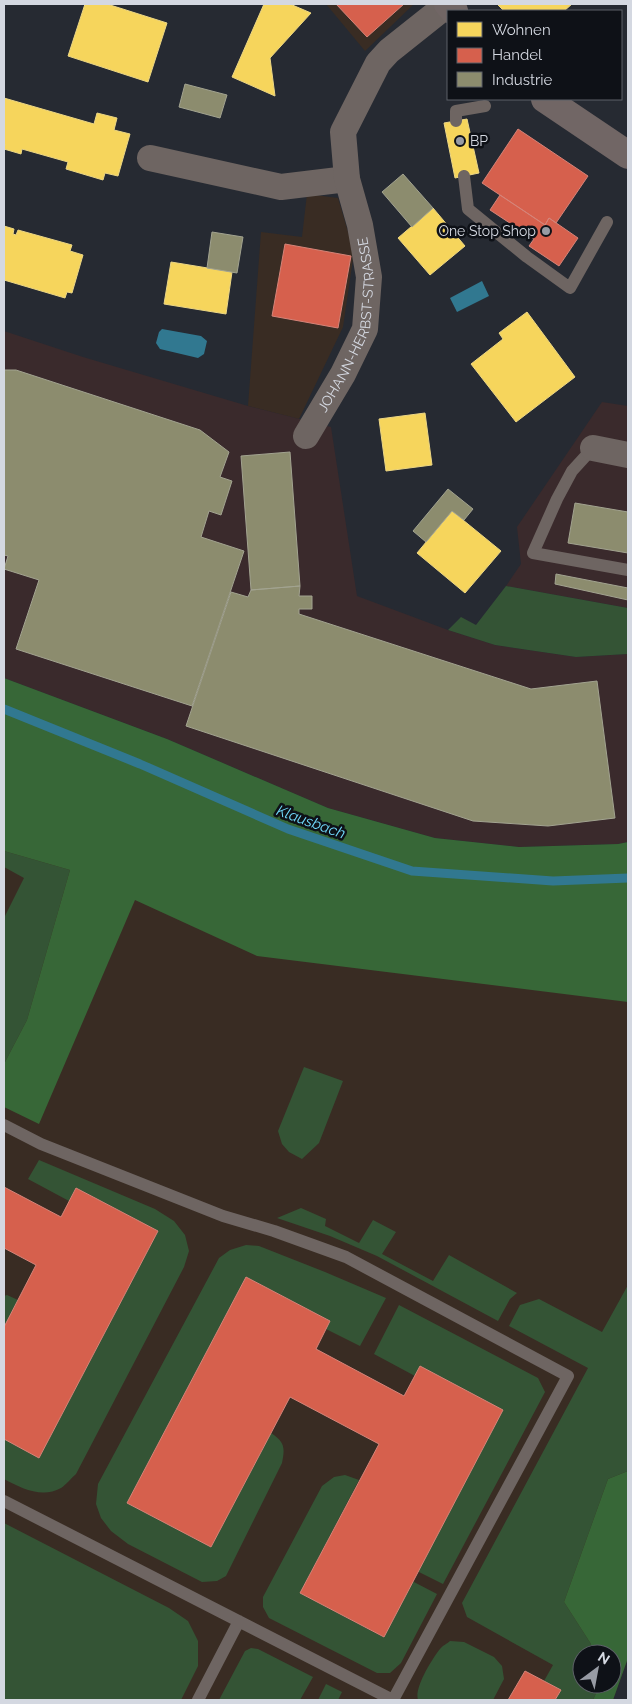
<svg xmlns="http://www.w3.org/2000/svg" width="632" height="1704" font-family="Raleway,sans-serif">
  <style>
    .commercial { fill: #392c23; fill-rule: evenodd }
    .industrial { fill: #3a2a2c }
    .green { fill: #345435 }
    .forest { fill: #376737 }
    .water { fill: #317890 }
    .homes { fill: #f6d55c; stroke: #ecd684 }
    .shops { fill: #d6604d; stroke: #d58479 }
    .industry { fill: #8c8c6e; stroke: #a2a390 }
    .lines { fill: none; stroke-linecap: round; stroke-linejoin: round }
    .stream { stroke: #317890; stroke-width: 9 }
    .service { stroke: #6e6562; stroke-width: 12 }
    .minor { stroke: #6e6562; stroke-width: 26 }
    .secondary { stroke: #716665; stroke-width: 28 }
    .poi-dot { fill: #979ba4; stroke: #0e1117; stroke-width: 2 }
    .labels { text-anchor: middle; stroke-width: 5; stroke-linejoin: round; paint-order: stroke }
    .poi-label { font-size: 14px; fill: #d4d8e1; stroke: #0e1117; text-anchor: start }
    .street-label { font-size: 14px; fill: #d4d8e1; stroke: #0e1117 }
    .water-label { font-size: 15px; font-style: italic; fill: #72dbfd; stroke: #0e1117 }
  </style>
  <rect width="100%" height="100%" fill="#262a32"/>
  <!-- commercial -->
  <path class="commercial" d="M326,4h88l-49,47z
    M307,194l31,4 16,54 -11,75 -44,92 -51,-13 13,-174 41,5z
    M4,827l624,128v703l-15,42h-609zM582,1654h30v30h-30z"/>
  <!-- industrial -->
  <path class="industrial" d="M4,331l79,26 165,49 83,21 26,169 91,34 47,15 81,12 52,-3v188l-10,2 -99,3 -84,-9 -107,-30 -161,-69 -163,-61z
    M602,402l26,4v202l-122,-22 15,-22 -4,-37z"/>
  <!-- green -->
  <path class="green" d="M506,586l122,22v46l-52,3 -81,-12 -47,-15 13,-13 15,8z
    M4,851l66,19 -43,150 -23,44v-146l20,-40 -20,-11z
    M304,1067l39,14 -24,62 -17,16 -13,-7 -7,-8 -4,-13z
    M39,1160l116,49 19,12 11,14 4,16 -5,16 -108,207c-5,4 -10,11 -15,14 -19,11 -40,0 -57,-9v-40l35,18 119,-226 -82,-43 -7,13 -41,-22z
    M301,1208l25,11 -1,7 34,17 14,-23 23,12 -14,22 51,27 16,-26 68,38 -7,6 -12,22 -121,-65 -47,-20 -53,-18z
    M246,1245l13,1 66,26 61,26 -26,48 -34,-17 4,-8 -84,-44 -119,226 84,44 60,-114c14,9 14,15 11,30l-56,113 -9,5 -15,1 -74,-38 -17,-13 -10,-13 -5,-14 2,-20 121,-226 11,-8z
    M628,1285v186l-20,8 -44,123 27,42 -2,10h-7v30h7l9,5 -5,11h-38l5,-10 -16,-9 9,-16 -86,-48 -5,-14 126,-235 -79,-42 11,-21 19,-6 63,33z
    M7,1295l11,5 -14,27v-31z
    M399,1305l139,73 7,14 -102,192 -26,-13 -2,-195 -41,-22z
    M345,1475l14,5 -59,113 83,44 29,-56 25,13 -36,69 -11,10h-13l-108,-55 -6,-11v-10l59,-111 12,-9z
    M4,1523l165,85 19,13 10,20v25l-17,34h-177z
    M450,1641l14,1 30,15 8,9 2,13 -11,21h-75c-4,-12 14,-41 22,-51 3,-4 7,-5 10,-8z
    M251,1648l7,1 55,28 -13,23h-81l26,-49z
    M326,1684l16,8 -4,8h-20z"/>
  <!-- forest -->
  <path class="forest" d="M4,678l163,61 161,69 107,30 84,9 99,-3 10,-2v160l-371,-46 -122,-56 -96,224 -35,-17v-43l23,-44 43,-150 -66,-19z
    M628,1471v187l-15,42h-20l5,-11 -9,-5h23v-30h-23l2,-10 -27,-42 44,-123z"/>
  <!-- water -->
  <path class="water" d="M482,281l7,15 -32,16 -7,-14z
    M162,329l39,7 6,5 -3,13 -6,4 -38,-9 -4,-6 3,-11z"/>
  <!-- homes -->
  <path class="homes" d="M85,4h22l60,19 -19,59 -80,-26z
    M264,4h26l21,9 -41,45 5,38 -43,-19z
    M497,4h75l-8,7h-60z
    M4,98l90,26 3,-11 20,5 -3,12 16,4 -12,42 -13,-3 -2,7 -37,-11 2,-7 -46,-13 -1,5 -17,-5 1,-5h-1z
    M467,119l12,54 -24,5 -11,-55z
    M433,208l32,38 -35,29 -32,-37z
    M4,226l10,3 -1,5 3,1 2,-5 54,15 -2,6 13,4 -11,38 -5,-1 -2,6 -61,-18z
    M171,262l61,10 -6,42 -62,-10z
    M527,312l48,65 -59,45 -45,-58 32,-25 -4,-6z
    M425,413l7,52 -46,6 -7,-52z
    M452,511l49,40 -36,42 -48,-40z"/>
  <!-- shops -->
  <path class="shops" d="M336,4h68l-37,33z
    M518,129l70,47 -32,47 -7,-5 -4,7 -63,-42z
    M500,195l45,30 4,-7 29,20 -19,28 -30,-20 5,-7 -44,-29z
    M285,244l66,12 -13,72 -66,-12z
    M4,1187l57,30 15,-29 82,43 -119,227 -35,-19v-112l32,-62 -32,-17z
    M246,1277l84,44 -14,28 88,47 16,-30 83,44 -119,227 -84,-44 79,-149 -89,-47 -79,150 -84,-44z
    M525,1671l36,19 -6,10h-47z"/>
  <!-- industry -->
  <path class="industry" d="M185,84l42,11 -7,23 -41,-11z
    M403,174l30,34 -21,19 -30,-35z
    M212,232l31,5 -6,36 -30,-5z
    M4,370h12l184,60 29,22 -9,25 12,4 -11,34 -12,-4 -8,26 43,14 -52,155 -176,-57 23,-69 -35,-11 4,-13 -4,-1z
    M290,452l10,134 -49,4 -10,-134z
    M448,489l25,20 -9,11 -12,-9 -26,31 -13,-11z
    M575,503l53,9v41l-60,-10z
    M556,574l72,14v12l-73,-16z
    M300,586l-1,10h13v13h-13v5l232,75 66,-8 18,137 -67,8 -75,-5 -287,-95 45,-134 17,5 3,-7z"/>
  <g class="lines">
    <!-- stream -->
    <path class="stream" d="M4,709l136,55 148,65 124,42 141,10 75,-3"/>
    <!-- service -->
    <path class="service" d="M456,121v-10l29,-5
      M464,176l4,33 59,48 43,31 37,-66
      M593,448l-21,23 -15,28 -24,54 95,17
      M4,1125l37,19 182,72 51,15 72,26 222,119 -175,324
      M4,1501l389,199
      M198,1700l41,-79"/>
    <!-- minor -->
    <g class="minor">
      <path d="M150,158l131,29 66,-8"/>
      <path id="s1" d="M306,436l37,-62 22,-45 4,-52 -9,-52 -13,-46 -4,-47 35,-69 11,-12 59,-47"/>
      <path d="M593,448l35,7"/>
    </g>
    <!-- secondary -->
    <path class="secondary" d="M448,4l6,7
      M545,99l83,56"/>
  </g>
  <!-- markers -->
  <g class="poi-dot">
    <circle cx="460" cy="141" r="5"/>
    <circle cx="546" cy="231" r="5"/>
  </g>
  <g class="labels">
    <!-- poi labels -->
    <g class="poi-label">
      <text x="470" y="146">BP</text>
      <text x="536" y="236" text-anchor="end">One Stop Shop</text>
    </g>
    <!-- street labels -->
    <g class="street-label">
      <text dy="5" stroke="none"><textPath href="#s1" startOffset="122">JOHANN-HERBST-STRASSE</textPath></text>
    </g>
    <!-- water labels -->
    <g class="water-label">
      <text transform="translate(311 822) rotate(20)" y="5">Klausbach</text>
    </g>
  </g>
  <!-- border -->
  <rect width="632" height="1704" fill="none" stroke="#d4d8e1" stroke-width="10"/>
  <!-- legend -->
  <rect x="447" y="10" width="175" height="90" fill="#0e1117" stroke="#5d6168"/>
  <rect x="457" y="22" width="25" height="15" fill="#f6d55c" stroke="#5d6168"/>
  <text x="492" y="35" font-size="15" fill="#d4d8e1">Wohnen</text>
  <rect x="457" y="48" width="25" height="15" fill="#d6604d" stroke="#5d6168"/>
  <text x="492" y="60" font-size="15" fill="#d4d8e1">Handel</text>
  <rect x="457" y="72" width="25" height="15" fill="#8c8c6e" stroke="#5d6168"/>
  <text x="492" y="85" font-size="15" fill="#d4d8e1">Industrie</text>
  <!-- north arrow -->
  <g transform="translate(597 1669) rotate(32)"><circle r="24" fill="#0e1117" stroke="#5d6168"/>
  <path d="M0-4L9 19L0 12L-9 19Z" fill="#979ba4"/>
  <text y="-8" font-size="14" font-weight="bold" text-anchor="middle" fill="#d4d8e1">N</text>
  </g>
</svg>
